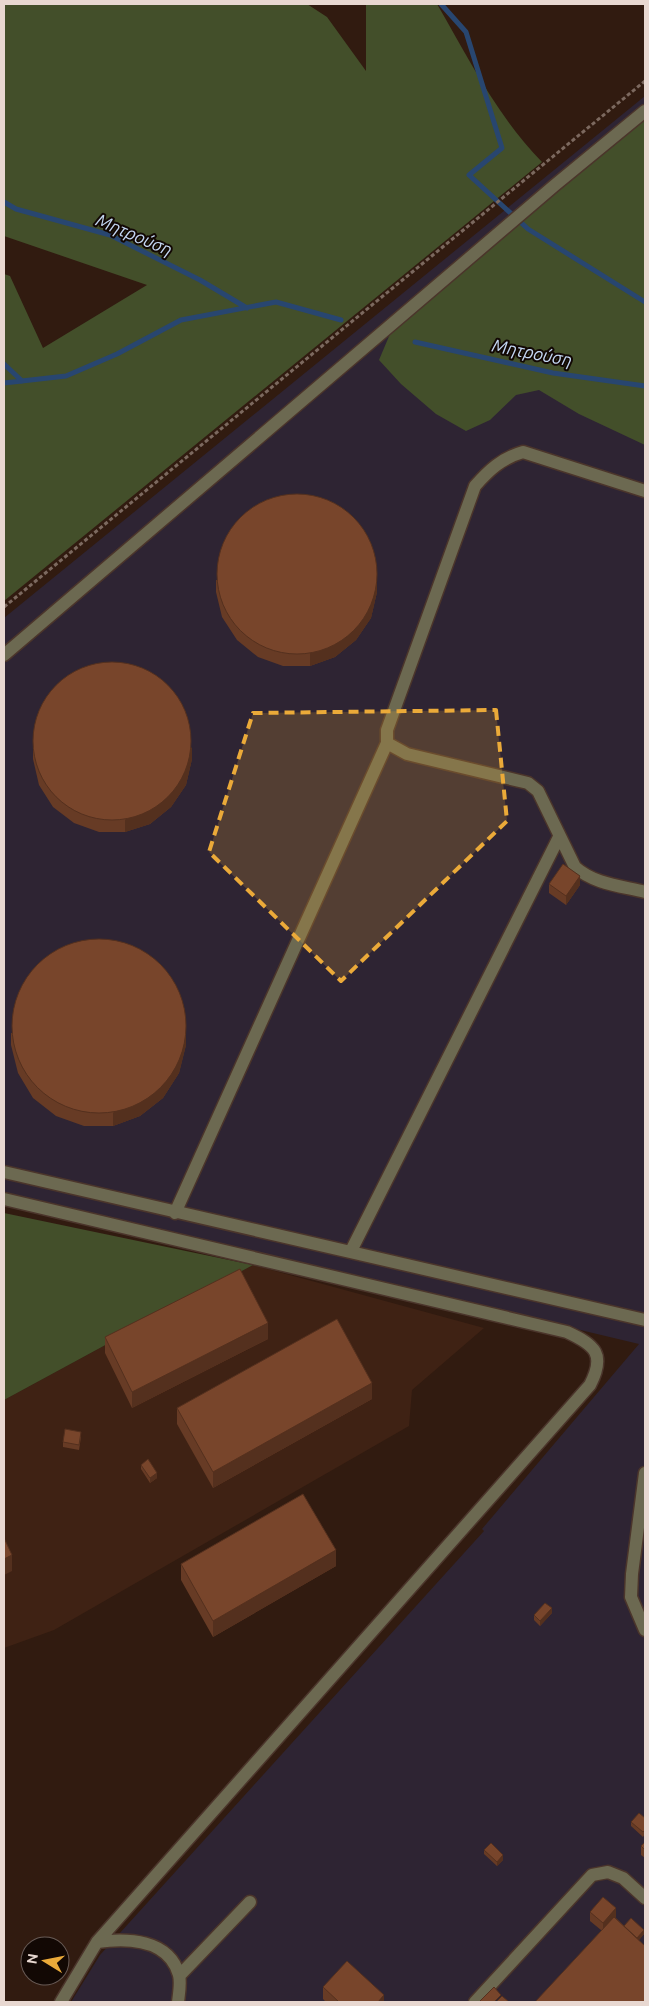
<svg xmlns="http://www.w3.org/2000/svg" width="649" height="2006" font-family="Ubuntu,sans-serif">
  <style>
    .built { fill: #3f2214 }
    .industrial { fill: #2e2433 }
    .green { fill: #434f2a }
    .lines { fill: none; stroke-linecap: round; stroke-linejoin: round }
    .stream { stroke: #284670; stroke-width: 5 }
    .minor-casing { stroke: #4b352b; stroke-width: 15 }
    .path { stroke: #7c695f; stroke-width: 3; stroke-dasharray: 4 2.5; stroke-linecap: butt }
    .minor { stroke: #6c6951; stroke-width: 12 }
    .wall { fill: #673b25 }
    .shaded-wall { fill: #54301e }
    .building { fill: #78452b; stroke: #54301e }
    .marked { fill: #ebaa39; fill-opacity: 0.2; stroke: #ebaa39; stroke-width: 4; stroke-dasharray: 10 6; stroke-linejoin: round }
    .labels { text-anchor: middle; stroke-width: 4; stroke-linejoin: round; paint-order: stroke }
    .water-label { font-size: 18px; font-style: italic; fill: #c4d7f3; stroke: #120804 }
  </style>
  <rect width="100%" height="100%" fill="#311b10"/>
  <!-- built -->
  <path class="built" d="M253,1265l231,63 -72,62 -3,36 -355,204 -50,18v-248z"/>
  <!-- industrial -->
  <path class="industrial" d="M645,96v1906h-574l29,-47 384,-424 -2,-2 157,-185 -635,-152v-574z"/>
  <!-- green -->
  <path class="green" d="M4,4h303l20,13 39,54v-67h71c32,55 60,112 105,158l-538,439v-327l6,2 33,72 104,-63 -143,-49z
    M645,112v333l-66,-31 -40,-24 -23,5 -26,25 -24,11 -30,-17 -35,-30 -22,-24 19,-45z
    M4,1213l249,52 -249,135z"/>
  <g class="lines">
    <!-- stream -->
    <path class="stream" d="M441,4l25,28 36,116 -33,27 59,54 117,73
      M4,202l12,7 94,26 90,45 47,28
      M415,342l138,31 92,13
      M4,364l18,17
      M4,383l62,-7 51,-22 64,-34 95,-18 65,18"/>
    <!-- minor casing -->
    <g class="minor-casing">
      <path id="minor" d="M645,491l-122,-39c-21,6 -34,18 -48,34l-88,244v13l20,11 121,29 10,8 37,76c19,17 46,19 70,25
        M4,655l551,-470 90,-74
        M4,1172l641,148
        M4,1199l563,133c28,13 39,22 23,53l-493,557 -36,60
        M175,1213l212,-470
        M351,1251l208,-414
        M645,1473l-13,101 -1,23 14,33
        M97,1942c30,-4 72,-3 82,33 2,8 0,19 -1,27
        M179,1976l71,-74
        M475,2002l117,-127 16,-3 15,6 22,20"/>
    </g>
    <!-- path -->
    <path class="path" d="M4,607l641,-526"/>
    <!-- minor -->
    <use href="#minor" class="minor"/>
  </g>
  <!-- wall -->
  <path class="wall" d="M216,580l161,12 -6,26 -15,22 -21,17 -25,9h-27l-25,-9 -21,-17 -15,-23 -6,-25z
    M33,747l159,12 -6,26 -15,22 -21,17 -25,8h-26l-25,-9 -21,-16 -14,-22 -6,-26z
    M549,884l31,1 -14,20 -17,-12z
    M11,1033l175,12 -7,28 -16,25 -23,18 -27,10h-29l-28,-10 -23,-18 -15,-25 -7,-28z
    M105,1337l163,2 -136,69 -27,-55z
    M372,1399l-159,89 -36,-64v-16z
    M81,1437l-2,13 -16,-3v-5z
    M141,1465l16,13 -7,5 -9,-14z
    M181,1564l155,2 -123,71 -32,-57z
    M552,1613l-12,13 -6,-6v-5z
    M645,1818v16l-2,3 -12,-11v-4z
    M645,1842v16l-4,-3v-9z
    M484,1850l19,10 -6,6 -13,-12z
    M590,1912l26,5h-1l9,9 20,8 -5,6 -38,-10 -11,-9z
    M323,1987l61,15h-58l-3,-3z"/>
  <!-- shaded-wall -->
  <path class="shaded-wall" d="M377,579v13l-6,26 -15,22 -21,17 -25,9v-13z
    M192,747v12l-6,26 -15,22 -21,17 -25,8v-12z
    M580,876v9l-14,20v-9z
    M186,1033v12l-7,28 -16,25 -23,18 -27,10v-13z
    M268,1323v16l-136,69v-16z
    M372,1383v16l-159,89v-16z
    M157,1473v5l-7,5v-5z
    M336,1550v16l-123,71v-16z
    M12,1555v16l-8,4v-16z
    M552,1608v5l-12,13v-5z
    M503,1855v5l-6,6v-4z
    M616,1908v9l-13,15v-9z
    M644,1930v4l-8,9v-4z
    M384,1995v7h-6z"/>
  <!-- building -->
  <path class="building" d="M217 574a80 80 0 1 1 160 0a80 80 0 1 1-160 0Z
    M33 741a79 79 0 1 1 158 0a79 79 0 1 1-158 0Z
    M563,864l17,12 -14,20 -17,-12z
    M12 1026a87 87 0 1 1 174 0a87 87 0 1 1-174 0Z
    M240,1269l28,54 -136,69 -27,-55z
    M337,1319l35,64 -159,89 -36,-64z
    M65,1429l16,3 -2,13 -16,-3z
    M148,1459l9,14 -7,5 -9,-13z
    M303,1494l33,56 -123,71 -32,-57z
    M4,1538l8,17 -8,4z
    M545,1603l7,5 -12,13 -6,-6z
    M639,1813l6,5v12l-2,2 -12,-10z
    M645,1842v8l-4,-4z
    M491,1843l12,12 -6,7 -13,-12z
    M603,1897l13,11 -13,15 -13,-11z
    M614,1917l31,29v56h-110z
    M631,1918l13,12 -7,8 -13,-12z
    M347,1961l37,34 -6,7h-39l-16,-15z
    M494,1987l7,8 -7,7h-15z
    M502,1996l7,6h-13z"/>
  <!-- marked area -->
  <path class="marked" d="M496,710l11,111 -166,160 -132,-129 44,-139z"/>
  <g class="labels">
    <!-- water labels -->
    <g class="water-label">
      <text transform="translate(134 235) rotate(23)" y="6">Μητρούση</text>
      <text transform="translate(532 353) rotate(11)" y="6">Μητρούση</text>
    </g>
  </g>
  <!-- border -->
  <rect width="649" height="2006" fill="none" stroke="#e8d8d1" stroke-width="10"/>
  <!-- north arrow -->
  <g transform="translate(45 1961) rotate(280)"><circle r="24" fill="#120804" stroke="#685b56"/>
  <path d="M0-4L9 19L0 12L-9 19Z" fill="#ebaa39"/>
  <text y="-8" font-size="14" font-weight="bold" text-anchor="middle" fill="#e8d8d1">N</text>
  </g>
</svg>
